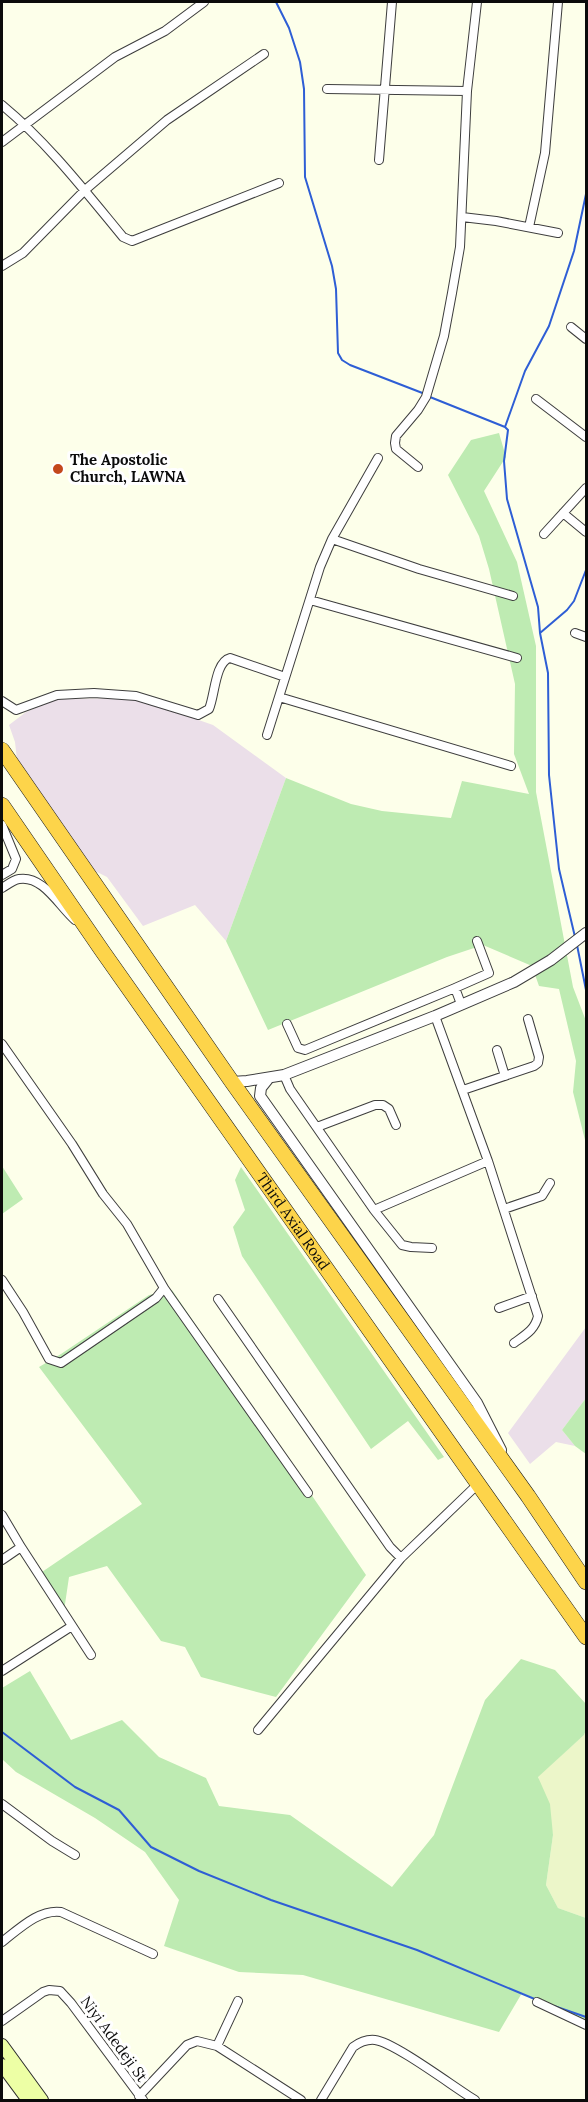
<svg xmlns="http://www.w3.org/2000/svg" width="588" height="2102" font-family="Lora,serif">
  <style>
    .industrial { fill: #ebdfe9 }
    .farmland { fill: #ecf6c9 }
    .green { fill: #beebb2 }
    .lines { fill: none; stroke-linecap: round; stroke-linejoin: round }
    .stream { stroke: #2e5ed5; stroke-width: 2 }
    .minor-casing { stroke: #3e3e3e; stroke-width: 10 }
    .tertiary-casing { stroke: #3e3e3e; stroke-width: 12 }
    .secondary-casing { stroke: #2d2d2d; stroke-width: 14 }
    .motorway-casing { stroke: #1c1c1c; stroke-width: 16 }
    .minor { stroke: #fff; stroke-width: 8 }
    .tertiary { stroke: #fff; stroke-width: 10 }
    .secondary { stroke: #edffa5; stroke-width: 12 }
    .motorway { stroke: #fdd44a; stroke-width: 15 }
    .poi-dot { fill: #c3481c; stroke: #fff; stroke-width: 2 }
    .labels { text-anchor: middle; stroke-width: 6; stroke-linejoin: round; paint-order: stroke }
    .poi-label { font-size: 15px; font-weight: bold; fill: #0b0b0b; stroke: #fff; text-anchor: start }
    .street-label { font-size: 15px; fill: #0b0b0b; stroke: #fff }
  </style>
  <rect width="100%" height="100%" fill="#fdffea"/>
  <!-- industrial -->
  <path class="industrial" d="M120,698l24,3 69,24 73,53 -60,163 -31,-36 -52,21 -36,-49 -18,-9 -71,-99 -3,-27 -6,-17 17,-13 31,-13z
    M586,1327v71l-24,32 13,16 -19,-4 -26,22 -22,-31z"/>
  <!-- farmland -->
  <path class="farmland" d="M586,1730v188l-28,-10 -12,-23 7,-50 -15,-59 46,-41z"/>
  <!-- green -->
  <path class="green" d="M499,433l7,24 -22,34 33,71 19,84v146l37,195 13,34v123l-13,-52 3,-31 -17,-72 -20,-3 -7,-20 -49,-21 -36,12 -179,73 -42,-89 60,-163 65,26 31,7 69,7 11,-37 67,13 -15,-40 1,-70 -26,-115 -10,-33 -31,-61 23,-35z
    M2,1166l21,33 -21,15z
    M241,1167l203,290 -6,3 -30,-39 -37,28 -129,-193 -9,-29 12,-17 -10,-30z
    M172,1290l194,285 -90,122 -75,-20 -16,-30 -24,-6 -54,-75 -38,11 -5,34 -25,-37 103,-70 -103,-137 22,-13 88,-59z
    M586,1398v56l-11,-8 -13,-16z
    M521,1659l34,11 31,34v26l-2,5 -46,42 12,27 3,31 -7,50 12,23 28,10v103l-64,-28 -23,39 -196,-57 -64,-3 -75,-26 15,-46 -34,-48 -50,-34 -79,-46 -14,-13v-71l28,-17 41,69 51,-20 37,37 47,21 13,28 71,9 102,72 42,-52 51,-135z"/>
  <g class="lines">
    <!-- stream -->
    <path class="stream" d="M276,2l13,26 11,34 4,27 1,88 27,89 4,23 2,64 4,7 8,5 75,29
      M430,397l75,30
      M540,633l27,-23 7,-9 12,-31
      M575,937l-16,-68 -10,-94 -1,-102 -8,-40 -2,-26 -31,-108 -3,-38 4,-31 -3,-3 20,-56 24,-45 25,-75 12,-57
      M577,945l9,45
      M2,1732l73,55 44,23 32,37 48,24 72,29 146,50 120,50
      M554,2006l32,11"/>
    <!-- minor casing -->
    <g class="minor-casing">
      <path id="minor" d="M327,89l140,2
        M2,105c46,38 83,86 121,132l9,4 147,-58
        M2,142l113,-85 50,-26 39,-29
        M379,160l13,-158
        M462,217l34,4 62,12
        M529,227l16,-74 13,-151
        M2,266l21,-13 62,-63 82,-70 97,-66
        M571,327l15,12
        M536,399l50,38
        M418,467l-22,-18 -1,-6 1,-7 22,-26 8,-13 18,-61 8,-43 8,-46 7,-156 10,-89
        M563,513l23,19
        M544,534l42,-46
        M332,539l87,30 94,27
        M310,600l207,58
        M575,633l11,4
        M279,697l232,69
        M2,701l14,9 41,-15 37,-2 42,3 62,19 11,-6c6,-14 6,-47 21,-51l55,19
        M267,735l53,-168 12,-28 46,-81
        M2,825l14,34 -4,10 -10,6
        M2,888c5,-3 11,-8 17,-9 24,-4 40,27 56,41
        M455,988l34,-15 -12,-32
        M435,1016l53,145 50,155c-3,14 -13,19 -24,27
        M287,1024l11,24 7,2 150,-62 6,16
        M2,1044l70,100 31,50 24,30 37,64 -8,10 -95,65 -12,-4 -26,-47 -21,-32
        M497,1050l8,26
        M284,1075l6,14 84,121 28,35 9,2 21,1
        M463,1090l71,-24 4,-3 1,-6 -11,-38
        M317,1127l58,-22h8l6,4 7,16
        M504,1209l38,-13 8,-13
        M374,1210l114,-49
        M164,1288l144,205
        M218,1299l172,248 11,11
        M499,1308l33,-12
        M2,1515l19,32
        M2,1560l19,-13 70,108
        M2,1671l70,-45
        M258,1730l143,-172 77,-74
        M2,1804l50,37 23,14
        M2,1942c17,-13 37,-33 59,-30l92,42
        M537,2002l49,23
        M2,2021l41,-29 6,-2 11,1 11,12 72,97
        M217,2046l21,-45
        M139,2096l48,-51 10,-4 20,5 84,54
        M321,2100l32,-53c7,-5 13,-8 22,-7 19,2 80,48 100,60"/>
    </g>
    <!-- tertiary casing -->
    <g class="tertiary-casing">
      <path id="tertiary" d="M269,1078l-8,10 -1,8 217,307 24,47
        M232,1082l15,-1 37,-6 151,-59 79,-34 37,-22 35,-27"/>
    </g>
    <!-- secondary casing -->
    <g class="secondary-casing">
      <path id="secondary" d="M2,2045l40,55
        M2,2065l26,35"/>
    </g>
    <!-- motorway casing -->
    <g class="motorway-casing">
      <g id="motorway">
        <path d="M2,750l230,332 296,414 58,86"/>
        <path id="s1" d="M2,805l101,147 483,685"/>
      </g>
    </g>
    <!-- minor -->
    <use href="#minor" class="minor"/>
    <!-- tertiary -->
    <use href="#tertiary" class="tertiary"/>
    <!-- secondary -->
    <use href="#secondary" class="secondary"/>
    <!-- motorway -->
    <use href="#motorway" class="motorway"/>
  </g>
  <!-- markers -->
  <circle class="poi-dot" cx="58" cy="469" r="6"/>
  <g class="labels">
    <!-- poi labels -->
    <g class="poi-label">
      <text x="70" y="465">The Apostolic<tspan x="70" dy="17">Church, LAWNA</tspan></text>
    </g>
    <!-- street labels -->
    <g class="street-label">
      <text dy="5" stroke="none"><textPath href="#s1" startOffset="508">Third Axial Road</textPath></text>
      <text transform="translate(114 2039) rotate(54)" y="5">Niyi Adedeji St</text>
    </g>
  </g>
  <!-- border -->
  <rect width="588" height="2102" fill="none" stroke="#0b0b0b" stroke-width="6"/>
</svg>
